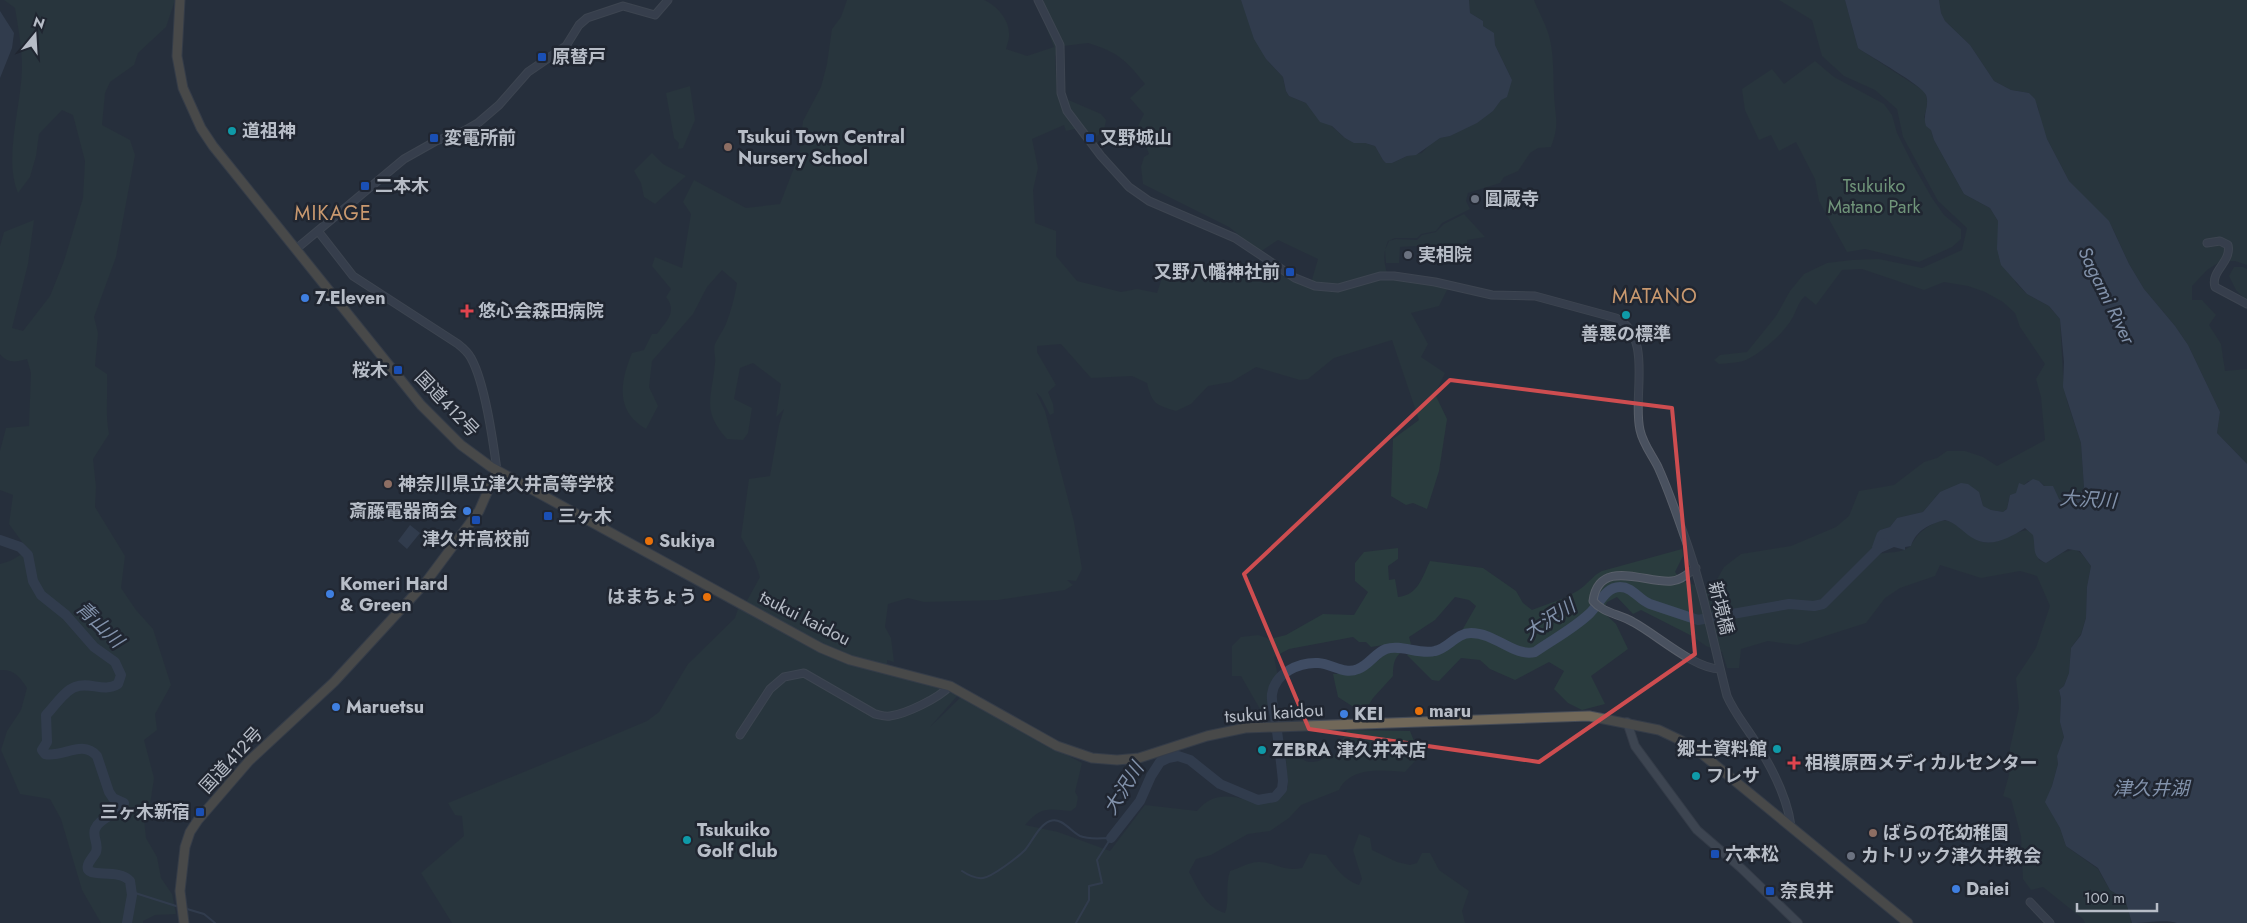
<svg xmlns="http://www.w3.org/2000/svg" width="2247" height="923" font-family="Jost,'Noto Sans JP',sans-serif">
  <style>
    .green { fill: #2a3c3e; fill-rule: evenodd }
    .water { fill: #3f4c63 }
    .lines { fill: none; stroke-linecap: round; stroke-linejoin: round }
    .stream { stroke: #3f4c63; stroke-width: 2 }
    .river { stroke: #3f4c63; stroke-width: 10 }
    .secondary-casing { stroke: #595f6a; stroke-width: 9 }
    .primary-casing { stroke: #444a55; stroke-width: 10 }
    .highway-casing { stroke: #464c57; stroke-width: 11 }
    .secondary { stroke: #49515f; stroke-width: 7 }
    .primary { stroke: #59606c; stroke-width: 8 }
    .highway { stroke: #716859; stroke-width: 9 }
    .marked { fill: none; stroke: #ce4d50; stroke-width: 4; stroke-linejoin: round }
    .transit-dot { fill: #1a4fb4; stroke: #202631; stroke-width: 2 }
    .culture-dot { fill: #0f9aa8; stroke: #202631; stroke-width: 2 }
    .education-dot { fill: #8d6e63; stroke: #202631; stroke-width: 2 }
    .worship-dot { fill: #6b7280; stroke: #202631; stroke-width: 2 }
    .shop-dot { fill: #3f7fe0; stroke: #202631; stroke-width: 2 }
    .health-dot { fill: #e0444e; stroke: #202631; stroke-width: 2 }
    .food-dot { fill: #e8710a; stroke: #202631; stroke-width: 2 }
    .labels { text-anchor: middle; stroke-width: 5; stroke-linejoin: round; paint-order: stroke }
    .poi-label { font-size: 18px; font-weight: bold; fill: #b7bdc7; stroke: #202631; text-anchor: start }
    .park-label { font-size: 18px; fill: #70957a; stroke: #202631 }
    .street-label { font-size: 18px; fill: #b7bdc7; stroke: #202631 }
    .water-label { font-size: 19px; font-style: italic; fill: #8292ab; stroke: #202631 }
    .quarter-label { font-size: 20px; letter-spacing: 1px; fill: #c9996f; stroke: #202631 }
  </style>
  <rect width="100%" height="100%" fill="#272f3c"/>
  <!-- green -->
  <path class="green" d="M4,0h171l-9,27 -28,26 -4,12 -24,17 -5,11 -3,32 28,15 5,15 -19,102 -22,60 4,16 -3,33 12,8c1,21 -2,40 2,60l-16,25 3,28 -1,20 30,49 -4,32 15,22 17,19 18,56 -16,29 2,16 -13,10 10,38 -4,27 -6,15 2,18 11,19 4,21 11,16 4,20 -21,1 -12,6v2h-42l-19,-33 -21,-71 -11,-20 -30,-5 -19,-44 6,-19 14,-21 6,-22c-7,-11 -13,-19 -27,-18v-106l10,-3 12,-7 11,3 -24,-33 4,-29 -13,-5v-39l6,-23 23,-2 2,-53 -4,-14c-11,3 -19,5 -27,-5v-108l4,-14 30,-12 -6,44 -16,64 11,3 27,-35 14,-35 19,-63 2,-37 -12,-46 -11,-5 -23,24 -3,22 -6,21 -12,16c-15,-36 4,-88 4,-127 0,-19 -4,-39 -7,-58z
    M847,0h137c12,5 25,19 25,33 1,5 -2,11 -3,16l21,7 27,-9 -14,-36 4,-11h197l25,59 17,18 3,14 3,5 17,7 39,35 13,5h7l10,3 8,14 9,3 15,-7 15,-3 7,-8 11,-7 10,-2 43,-25 19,-31 -17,-35 -1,-11 -11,-8v-5l-13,-8 -1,-13h65c5,13 13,26 16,40 4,17 3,36 4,54 1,24 6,29 -3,53l-13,1 -8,5 -12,18 -14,6 -4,6 -32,10 -2,8 4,8 -28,14 -6,8 -15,3 -4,4h-22l-7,3c-6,14 -4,24 1,38l59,9 -9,18 -28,7 17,31 -7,13 24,16 -10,21 12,25 -8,52 -12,38 -14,-6 -7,2 -15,-9 2,-57 26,-19 -27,-80 -58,18 -26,21 -8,1 -44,-13 -25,15 -23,4 -17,18 -15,7c-20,-6 -24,-7 -29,-28l-15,-7 -41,2 -30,-34 -24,2v6l19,33 -8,7 5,12 1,9 -4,2 -9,-18 -5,-5 9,19 29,111 8,47 -6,12 -9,-1 6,5 -8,5 -67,10 -74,2 -16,-4 -20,6 -3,23 6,11 3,24 -7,-2 1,14 43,12 27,9 -28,32 31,-30 121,66 -7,29 3,5 -2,10 -5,4c-24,-2 -29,-5 -46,14l33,7 52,19 35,-46 52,6c26,-32 57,1 80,-13 4,-2 8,-8 11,-11l-3,-41 5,-1c17,23 20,19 45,10l12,-25 63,1 6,15 -1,15 -10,11c-22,-2 -54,-6 -66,18l-38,15 -12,13 -19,13 -22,3 -37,21 -15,4 -7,13c10,18 16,35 36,41 5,-13 0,-28 5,-42 8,-2 19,-9 28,-9 15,-1 23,10 44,6l8,-15 16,2c9,12 19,26 33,30l3,-6 -9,-29 6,-16 11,4 2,12 25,12 13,3 7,-2 5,-10h8l9,17 30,21 -7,20 3,12h-1013l-31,-50 43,-37 -2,-20 -7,-1 -7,-12 149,-61 50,-21 12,-9 29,-48 47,-46 4,-12 4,2 17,-31 -5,-15 -14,-25 8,-58 21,-3 9,-51 5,-16 -8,8 5,-33 -28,-21 -13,5 -6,31 18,9 -4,25 -5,7 -16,-1c-26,-29 -15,-41 -12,-76 1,-6 -2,-13 0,-19 3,-7 8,-13 11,-20 5,-13 9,-28 11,-41l-15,-13 -15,17 -14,27 -41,47 -3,26 9,19 -12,23c-31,-18 -26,-47 -14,-76l12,-3 8,-16h5c9,-13 21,-22 9,-37l5,-8 -19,-23 3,-9 27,11 9,-54 -8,-12 11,-22 52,28 34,-4 19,-49 4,-34 18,-34 6,-23 5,-35 9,-12zM1088,43c31,10 37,16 57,41l-15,14 14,16 -6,12 11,28 -5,3 -3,10 2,17 86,43 31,25 18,-12 40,19 -7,24 -5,4 -38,-22 -10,-3 -24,13 -50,-11 -22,14 -5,15 -20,-4 -16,3 -44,-11 -21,-25v-25l-21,-8 -2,-33 5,-22 -6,-29 32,-14 2,6 17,-4 9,13 12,-10 2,-10 -5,-6 -44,-19 -2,-39 8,-10z
    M1779,0h66l13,48 66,43c5,9 3,17 0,26l7,13 3,10 30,54 26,14 8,13 18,62 11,11 22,12 11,13 3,56 4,26 14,42 3,44 -5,9 -16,6 -24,-21h-11l-12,13 -6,1 -3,14 -4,3 -12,-2 -8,-4 -3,-11 -40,-3 -17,20 -26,6 -7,9 -10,3 -6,20 4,4c9,-2 23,-1 30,-6 4,-3 4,-5 7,-9 4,-7 17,-16 25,-18 17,-4 27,18 43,21 17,4 38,-16 47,-11 7,4 7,21 9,29l7,3 16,-10 13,-4 7,5 9,12 -4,21 -1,31 -5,16 -10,14 -2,25 -5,13 -5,4 2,8 -1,24 4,15 -7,19 1,8 -11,40 13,24 6,18 32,23 12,21 15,9 7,24h-47l-2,-4 -40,-32 -12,3 -8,-11 -2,-43 -10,-37 -8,-3 6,-21 1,-27 9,-40 -3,-30 20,-30 14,-42 -13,-30 -17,-5 -39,7 -41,-13 -5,11 -35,12 -15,10 -19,25 -69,22 -29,-4 -27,8 -2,19h-12l-5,-16 -16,-6 -14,-10 -51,-26 -8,4 -16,-17 -10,5 -4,10 13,12 12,25 -37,27 14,28 -23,6 -14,-7 -14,-14 10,-18 -15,-9 -34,18 -25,-11 -10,-9 -19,-2 -22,23 -7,-1 -25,-25 9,-8 21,6 19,-12 20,-35 -7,-6 -14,-3 -20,23 -26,17 2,7c-14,11 -18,13 -18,32l-20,22 -5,8h-16l-14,-9 -5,-23 27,-1 20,-14 3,-14 -12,2 -5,-5h-7l-6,-5 -64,12 -15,8 4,20 -14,39 -23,-40h-9v-30l9,-9 17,-2 12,4 16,-4 37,-21 31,1 14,-23 -13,-11v-18l9,-11 34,-4v11l-10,7 1,14 6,-1 3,18c20,-2 24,-19 32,-36l53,7 33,23 7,12 9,7c17,-7 38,-12 52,-24 7,-6 9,-10 18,-15l80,-22 1,7 -8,16 7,9 29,9 13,-23 17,-13 50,-8 45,-19 13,-11 10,-25 35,-6 30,-23 13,-4 10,-7h18l18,6 14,9 48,-26 -4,-43 -5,-18 9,-15 -25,-37 -5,-14 -12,-11 -18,-10 -17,-6 -24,-4 -20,8 -62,-21 -20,1 -26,35 -11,-9c-7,7 -8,13 -12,21 -9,16 -30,35 -47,43 -7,3 -18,3 -27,4l-5,-4 6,-5 27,-3 29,-36 14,-25 14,-17 23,-11 25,-3 27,-1 43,9 40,-18 5,-22 -29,-27 -35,-64 -6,-28 -22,-19 -31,-14 -22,-20 -10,-36z
    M1939,0h308v265l-12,-4h-14l-14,9 -15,16v14h10l14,15 -7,10 12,19 4,27 22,-2v95l-30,-31 3,-21 -32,-67 -13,-19 -31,-37 -15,-25 -16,-35 -44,-48 -22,-42 -7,-19 -2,-13 -9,-14 -18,-3 -17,-9 -24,-36 -25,-24 -4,-8z
    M1815,61l19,16 50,27 8,11 5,18 14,28 21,37 12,17 17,14v10l-9,8 -33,15 -54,-13 -18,3 -28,-51 -4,-22 -19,-37 -17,9 -8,-16 -12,5 -14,-30 -3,-21 30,-20 12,15z
    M690,86l5,34 -12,28 -5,1 1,-6 -5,-5 -8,-45z
    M652,153l11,11 23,12 -31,28 -11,-7 -3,-14 -7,-12z
    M1464,214l21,23 -18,3 1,18 -37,-13 -31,2 -1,16h-13l-1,-13 4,-9 7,-2 21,1 5,-5 14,-3 8,-8z
    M2234,267h9l4,2v32l-11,-11 -7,-14z"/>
  <!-- water -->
  <path class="water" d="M1241,0h228l1,13 13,8v5l11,7 1,12 17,35 -5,17 -6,3 -8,11 -16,12 -27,13 -10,2 -24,17 -9,1 -15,7h-6l-3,-3 -8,-14 -10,-3h-11l-9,-5 -13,-12 -12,-4 -14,-19 -17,-7 -3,-5 -3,-14 -17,-18 -12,-20z
    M1845,0h94l2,13 4,8 25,24 24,36 17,9 18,3 6,6 12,40 22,42 40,40 20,43 15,25 31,37 13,19 32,67 -3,21 30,31v459h-70c-10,-4 -32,0 -45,0l-7,-24 -15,-9 -12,-22 -32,-22 -6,-18 -15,-26 7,-16 6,-22 -1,-8 7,-19 -4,-15 1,-24 -2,-8 5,-4 5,-13 2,-25 10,-13 5,-17 1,-31 4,-21 -11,-15 -12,-2 -22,14c-15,-7 -10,-14 -13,-28l-8,-7c-17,11 -36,21 -54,9 -9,-6 -15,-14 -26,-17 -15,4 -29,10 -34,26l-6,1v3l-11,-3 -16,7 -6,-7 5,-14 3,-3 10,-3 7,-9 26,-6 17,-20 21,-9 7,1 11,8 4,14 8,4 12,2 4,-3 3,-14 6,-2 3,-10 5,2 9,-6 6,2 5,5h9l6,13 4,3 16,-6 5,-9 -3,-44 -18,-56 1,-25 -4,-43 -11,-13 -22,-12 -26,-29 -4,-16 1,-28 -8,-13 -26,-14 -30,-54 -3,-10 -5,-4c-4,-11 4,-20 0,-31 -4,-10 -55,-38 -68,-47z
    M0,11l14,22 -2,15 -12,30z
    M410,525l10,8 -13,16 -9,-8z"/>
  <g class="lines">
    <!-- stream -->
    <path class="stream" d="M962,871c6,4 13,8 21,7 9,-1 35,-21 42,-28 7,-8 14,-25 25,-29 12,-4 20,10 30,15 10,4 20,2 31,2
      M132,892l44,14
      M187,909l17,5 11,9
      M1076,923l13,-23v-14l13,-3 -5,-23 14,-22"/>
    <!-- river -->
    <path class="river" d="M0,540l20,7 8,8 5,26 8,14 25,20 28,32 21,15 6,13 -3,9c-15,9 -28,-3 -43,3 -11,4 -21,20 -29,28l1,27 -5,8 3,4c18,4 37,-15 52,2l12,36 4,6 11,5c-7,12 -25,15 -29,26 -3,8 4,14 1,23 -2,4 -7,9 -8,13 -4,15 30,2 42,16l2,14 -5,28
      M1111,838l29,-37 11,-25 9,-14 8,-4 10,-2 12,4 30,24 38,16 17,-3 7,-8 1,-8c-2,-21 -5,-43 -8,-64 -1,-7 -4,-16 -3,-23 3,-21 27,-32 46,-31 15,1 26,12 40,6 11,-4 17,-16 28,-20 15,-5 33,6 49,2 14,-3 21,-18 36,-18 25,0 42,24 64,19 17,-12 38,-23 54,-38 10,-9 16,-27 31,-27 13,0 19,13 30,17l48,16 91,-16 25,2 9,-2 61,-61"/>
    <!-- secondary casing -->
    <g class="secondary-casing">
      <path id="secondary" d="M1038,0l22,45 1,48 6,18 34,45 28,31 20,14 86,37 60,40 20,8 23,2 42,-12h14l41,6 57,13 43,1 81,22c38,19 16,78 24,112 3,14 12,25 18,37 10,22 18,45 26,68 19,52 29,107 43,161 7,16 17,28 26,42 17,26 34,58 38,88
        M318,231l35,45 105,68c5,4 10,8 13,14 14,25 22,83 26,112
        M2207,243l13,-2 8,4c4,17 -18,26 -13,42l32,17
        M296,249l108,-90 32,-18 28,-10 14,-8 21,-18 29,-33 38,-26 13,-21 8,-7 36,-12 32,9 13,-15
        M1696,568c-8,5 -14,12 -24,13 -25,3 -73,-24 -79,20 10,12 26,13 40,21 23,12 61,47 87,47
        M740,735l30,-46 14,-12 20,-4 71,41c5,1 10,3 15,2 16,-2 49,-18 60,-30
        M2030,902l20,21"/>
    </g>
    <!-- primary casing -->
    <g class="primary-casing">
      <path id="primary" d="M1627,722l8,24 62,84 44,38 57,55"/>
    </g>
    <!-- highway casing -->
    <g class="highway-casing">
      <path id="highway" d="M180,0l-3,56 6,32 18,40 12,18 208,259 40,40 30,22 330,181 29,12 100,26 107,60 35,12 25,2 22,-2 68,-22 38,-8 344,-12 70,14 21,10 22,14 206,169
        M184,923l-4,-32 5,-44 5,-15 8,-12 51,-59 85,-79 92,-100 53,-71 18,-41"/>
    </g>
    <!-- secondary -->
    <use href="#secondary" class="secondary"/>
    <!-- primary -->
    <use href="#primary" class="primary"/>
    <!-- highway -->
    <use href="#highway" class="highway"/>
  </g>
  <!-- marked area -->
  <path d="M0 0H2247V923H0ZM1450,380l222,28 23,246 -156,108 -230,-33 -65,-155z" fill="#272f3c" fill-opacity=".55" fill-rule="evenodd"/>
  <path class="marked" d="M1450,380l222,28 23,246 -156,108 -230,-33 -65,-155z"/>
  <!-- markers -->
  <g class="transit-dot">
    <rect x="537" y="52" width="10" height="10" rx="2.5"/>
    <rect x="429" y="133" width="10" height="10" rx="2.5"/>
    <rect x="1085" y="133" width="10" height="10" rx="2.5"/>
    <rect x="360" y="181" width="10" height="10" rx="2.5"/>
    <rect x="1285" y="267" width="10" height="10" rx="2.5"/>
    <rect x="393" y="365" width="10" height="10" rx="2.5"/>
    <rect x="543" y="511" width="10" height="10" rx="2.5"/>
    <rect x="471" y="515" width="10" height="10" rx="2.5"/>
    <rect x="195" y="807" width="10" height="10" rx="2.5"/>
    <rect x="1710" y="849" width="10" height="10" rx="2.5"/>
    <rect x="1765" y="886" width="10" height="10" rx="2.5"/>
  </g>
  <g class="culture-dot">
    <circle cx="232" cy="131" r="5"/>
    <circle cx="1626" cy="315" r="5"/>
    <circle cx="1777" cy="749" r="5"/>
    <circle cx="1262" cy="750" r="5"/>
    <circle cx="1696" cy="776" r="5"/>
    <circle cx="687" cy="840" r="5"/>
  </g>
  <g class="education-dot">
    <circle cx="728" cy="147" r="5"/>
    <circle cx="388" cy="484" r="5"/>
    <circle cx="1873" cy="833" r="5"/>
  </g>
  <g class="worship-dot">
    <circle cx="1475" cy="199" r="5"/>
    <circle cx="1408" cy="255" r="5"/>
    <circle cx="1851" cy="856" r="5"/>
  </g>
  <g class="shop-dot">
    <circle cx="305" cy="298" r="5"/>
    <circle cx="467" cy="511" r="5"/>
    <circle cx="330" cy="594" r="5"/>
    <circle cx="336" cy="707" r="5"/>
    <circle cx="1344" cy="714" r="5"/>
    <circle cx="1956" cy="889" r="5"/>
  </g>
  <g class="health-dot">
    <path d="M464.5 303.5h5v5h5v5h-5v5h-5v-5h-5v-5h5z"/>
    <path d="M1791.5 755.5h5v5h5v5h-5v5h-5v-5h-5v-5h5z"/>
  </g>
  <g class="food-dot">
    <circle cx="649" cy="541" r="5"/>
    <circle cx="707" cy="597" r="5"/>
    <circle cx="1419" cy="711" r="5"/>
  </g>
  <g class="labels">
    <!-- poi labels -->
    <g class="poi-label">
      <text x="552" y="63">原替戸</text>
      <text x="242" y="137">道祖神</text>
      <text x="738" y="143">Tsukui Town Central<tspan x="738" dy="21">Nursery School</tspan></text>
      <text x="444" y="144">変電所前</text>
      <text x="1100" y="144">又野城山</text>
      <text x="375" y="192">二本木</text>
      <text x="1485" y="205">圓蔵寺</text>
      <text x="1418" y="261">実相院</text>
      <text x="1280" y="278" text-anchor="end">又野八幡神社前</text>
      <text x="315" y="304">7-Eleven</text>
      <text x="478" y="317">悠心会森田病院</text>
      <text x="1626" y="340" text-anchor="middle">善悪の標準</text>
      <text x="388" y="376" text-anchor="end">桜木</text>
      <text x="398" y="490">神奈川県立津久井高等学校</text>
      <text x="457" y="517" text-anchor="end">斎藤電器商会</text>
      <text x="558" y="522">三ヶ木</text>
      <text x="476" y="545" text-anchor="middle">津久井高校前</text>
      <text x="659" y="547">Sukiya</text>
      <text x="340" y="590">Komeri Hard<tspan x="340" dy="21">&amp; Green</tspan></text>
      <text x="697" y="603" text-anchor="end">はまちょう</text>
      <text x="346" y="713">Maruetsu</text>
      <text x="1429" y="717">maru</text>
      <text x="1354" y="720">KEI</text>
      <text x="1767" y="755" text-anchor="end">郷土資料館</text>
      <text x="1272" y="756">ZEBRA 津久井本店</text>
      <text x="1805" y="769">相模原西メディカルセンター</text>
      <text x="1706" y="782">フレサ</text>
      <text x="190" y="818" text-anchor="end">三ヶ木新宿</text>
      <text x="697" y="836">Tsukuiko<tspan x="697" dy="21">Golf Club</tspan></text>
      <text x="1883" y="839">ばらの花幼稚園</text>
      <text x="1725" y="860">六本松</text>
      <text x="1861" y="862">カトリック津久井教会</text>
      <text x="1966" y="895">Daiei</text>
      <text x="1780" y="897">奈良井</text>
    </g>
    <!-- park labels -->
    <g class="park-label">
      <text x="1874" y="192">Tsukuiko<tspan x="1874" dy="21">Matano Park</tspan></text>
    </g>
    <!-- street labels -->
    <g class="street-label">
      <text transform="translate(447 404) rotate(46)" y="6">国道412号</text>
      <text transform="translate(1721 608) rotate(76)" y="6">新境橋</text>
      <text transform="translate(805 618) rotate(27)" y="6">tsukui kaidou</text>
      <text transform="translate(1274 713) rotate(-4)" y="6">tsukui kaidou</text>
      <text transform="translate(231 760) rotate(-47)" y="6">国道412号</text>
    </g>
    <!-- water labels -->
    <g class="water-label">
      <text transform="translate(2107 295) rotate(64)" y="7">Sagami River</text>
      <text transform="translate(2088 499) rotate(3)" y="7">大沢川</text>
      <text transform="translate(1549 619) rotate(-33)" y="7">大沢川</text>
      <text transform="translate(100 624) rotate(44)" y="7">青山川</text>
      <text transform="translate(1123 788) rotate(-58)" y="7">大沢川</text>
      <text x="2151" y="795">津久井湖</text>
    </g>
    <!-- quarter labels -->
    <g class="quarter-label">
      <text x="333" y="220">MIKAGE</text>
      <text x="1655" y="303">MATANO</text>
    </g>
  </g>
  <!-- north arrow -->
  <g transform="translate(35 35) rotate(18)" stroke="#202631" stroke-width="4" paint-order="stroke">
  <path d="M0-4L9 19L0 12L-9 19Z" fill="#b7bdc7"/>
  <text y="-8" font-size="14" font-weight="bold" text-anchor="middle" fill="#b7bdc7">N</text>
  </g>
  <!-- scale -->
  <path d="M2077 903v8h80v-8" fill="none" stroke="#b7bdc7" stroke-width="2.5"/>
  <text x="2084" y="903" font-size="15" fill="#b7bdc7" stroke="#202631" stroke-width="4" paint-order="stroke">100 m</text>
</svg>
